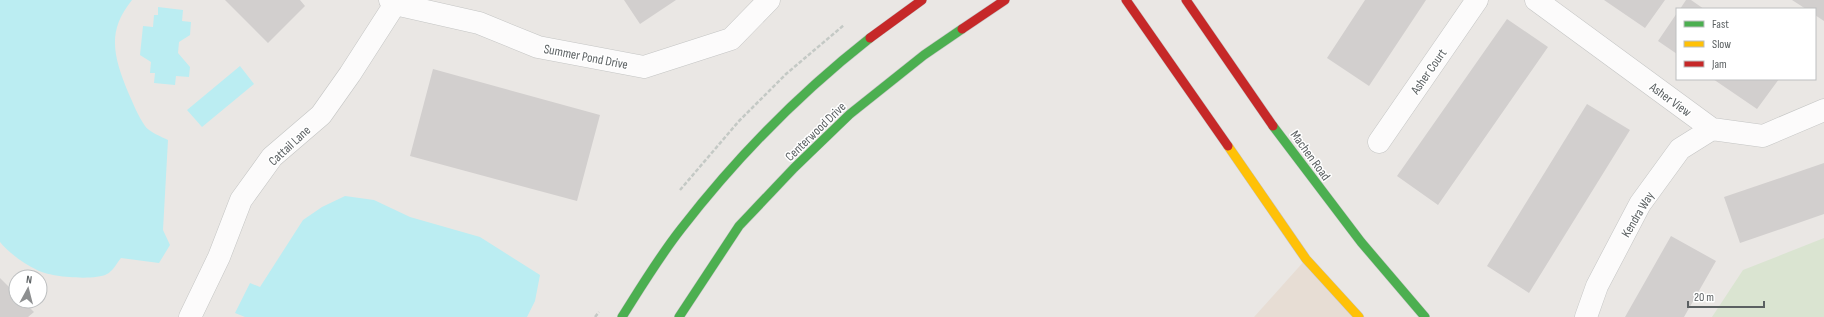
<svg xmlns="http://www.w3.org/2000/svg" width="1824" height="317" font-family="'Sofia Sans Condensed',sans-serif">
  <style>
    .commercial { fill: #e7ddd4 }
    .green { fill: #dae4d1 }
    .water { fill: #bbedf2 }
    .building { fill: #d2cfce }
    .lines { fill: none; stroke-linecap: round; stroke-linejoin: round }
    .street-casing { stroke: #c4c5c4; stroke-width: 23 }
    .fast-casing { stroke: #c4c4c4; stroke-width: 10 }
    .slow-casing { stroke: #c4c4c4; stroke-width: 10 }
    .jam-casing { stroke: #c4c4c4; stroke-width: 10 }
    .path { stroke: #c4c9c5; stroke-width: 2.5; stroke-dasharray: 4 2; stroke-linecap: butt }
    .street { stroke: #fcfbfb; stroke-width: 22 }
    .fast { stroke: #4caf50; stroke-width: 9 }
    .slow { stroke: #ffc107; stroke-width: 9 }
    .jam { stroke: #c62828; stroke-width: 9 }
    .labels { text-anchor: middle; stroke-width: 3; stroke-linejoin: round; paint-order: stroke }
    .street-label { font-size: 13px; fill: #5b6062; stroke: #fff }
  </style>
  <rect width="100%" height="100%" fill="#eae7e4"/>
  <!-- commercial -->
  <path class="commercial" d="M1306,259l59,58h-111z"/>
  <!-- green -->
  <path class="green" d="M1824,238v79h-112l31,-47z"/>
  <!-- water -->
  <path class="water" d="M0,0h132c-26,32 -18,57 -4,92 5,11 10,24 17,34 4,6 17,11 23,14l-5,90 7,15 -11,18 -38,-5c-4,5 -9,14 -14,16 -13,7 -58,3 -70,-4 -13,-6 -29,-18 -37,-28z
    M158,7l25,3 -1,11 9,1 -1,13 -11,7 -1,11 12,14 -1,10 -13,-1 -1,9 -21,-2 1,-10h-5l1,-11 -11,-7 3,-29 10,1 1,-12h4z
    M240,66l14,18 -52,43 -15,-17z
    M345,196l29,4 36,17 70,20 60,38 -5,26 -8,16h-282l-10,-4 15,-30 10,4 43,-67 19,-13z"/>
  <!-- building -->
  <path class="building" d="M225,0h75l5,6 -37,37z
    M624,0h52l-36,24z
    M1365,0h61l-57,86 -42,-28z
    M1604,0h61l-20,28z
    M1686,0h5l13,9h-24z
    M1792,0h32v21l-9,-6v-6h-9z
    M1677,13v41l-19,-13z
    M1507,19l41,28 -110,158 -41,-29z
    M433,69l167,46 -23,86 -167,-45z
    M1713,79h66l-22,30z
    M1587,104l43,26 -101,163 -42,-27z
    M1824,163v51l-84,29 -16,-46z
    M1671,236l45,25 -32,56h-59z
    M0,278l16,16v7h7l11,11 -6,5h-28z"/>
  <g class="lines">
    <!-- street casing -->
    <g class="street-casing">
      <path id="street" d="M390,0l5,4 84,19 59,24 106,20 87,-28 38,-39
        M1536,0l176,129 51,7 61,-26
        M1379,142l98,-142
        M190,317l29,-60 22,-57 31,-43 49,-42 29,-41 45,-70
        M1586,317l11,-31 43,-82 40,-55 32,-20"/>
    </g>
    <!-- fast casing -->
    <g class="fast-casing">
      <path id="fast" d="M1273,126l88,116 64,75
        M622,317c19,-30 37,-60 59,-88 55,-71 119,-136 189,-191
        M679,317l60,-91 55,-58 56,-54 74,-59 38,-26"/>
    </g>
    <!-- slow casing -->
    <g class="slow-casing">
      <path id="slow" d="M1228,146l78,113 53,58"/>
    </g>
    <!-- jam casing -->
    <g class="jam-casing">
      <path id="jam" d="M1126,0l102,146
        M1186,0l87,126
        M962,29l43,-29
        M870,38l52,-38"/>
    </g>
    <!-- path -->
    <path class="path" d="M680,190l59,-69 47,-47 58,-49
      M595,317l4,-5"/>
    <!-- street -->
    <use href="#street" class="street"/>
    <!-- fast -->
    <use href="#fast" class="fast"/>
    <!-- slow -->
    <use href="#slow" class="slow"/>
    <!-- jam -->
    <use href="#jam" class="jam"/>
  </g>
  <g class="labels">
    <!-- street labels -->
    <g class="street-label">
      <text transform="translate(586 56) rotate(11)" y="5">Summer Pond Drive</text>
      <text transform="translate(1428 71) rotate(-55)" y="5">Asher Court</text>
      <text transform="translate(1671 99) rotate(36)" y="5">Asher View</text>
      <text transform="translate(815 131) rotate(-44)" y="5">Centerwood Drive</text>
      <text transform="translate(289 145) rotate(-43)" y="5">Cattail Lane</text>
      <text transform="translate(1311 155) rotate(54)" y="5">Machen Road</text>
      <text transform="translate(1637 214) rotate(-59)" y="5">Kendra Way</text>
    </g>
  </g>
  <!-- legend -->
  <rect x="1676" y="8" width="140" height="72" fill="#ffffff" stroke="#bdbfc0"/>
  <rect x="1684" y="21" width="20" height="6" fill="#4caf50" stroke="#bdbfc0"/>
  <text x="1712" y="28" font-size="12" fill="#5b6062">Fast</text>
  <rect x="1684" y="41" width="20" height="6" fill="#ffc107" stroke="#bdbfc0"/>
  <text x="1712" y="48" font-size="12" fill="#5b6062">Slow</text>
  <rect x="1684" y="61" width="20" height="6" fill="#c62828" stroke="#bdbfc0"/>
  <text x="1712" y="68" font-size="12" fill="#5b6062">Jam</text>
  <!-- north arrow -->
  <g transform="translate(28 289) rotate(7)"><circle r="19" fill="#ffffff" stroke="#bdbfc0"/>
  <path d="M0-3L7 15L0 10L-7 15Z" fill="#8d8f90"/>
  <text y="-6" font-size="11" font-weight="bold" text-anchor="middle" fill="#5b6062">N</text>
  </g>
  <!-- scale -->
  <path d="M1688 301v6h76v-6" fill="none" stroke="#5b6062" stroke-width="2"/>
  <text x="1694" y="301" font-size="12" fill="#5b6062" stroke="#ffffff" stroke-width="3" paint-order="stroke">20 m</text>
</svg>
